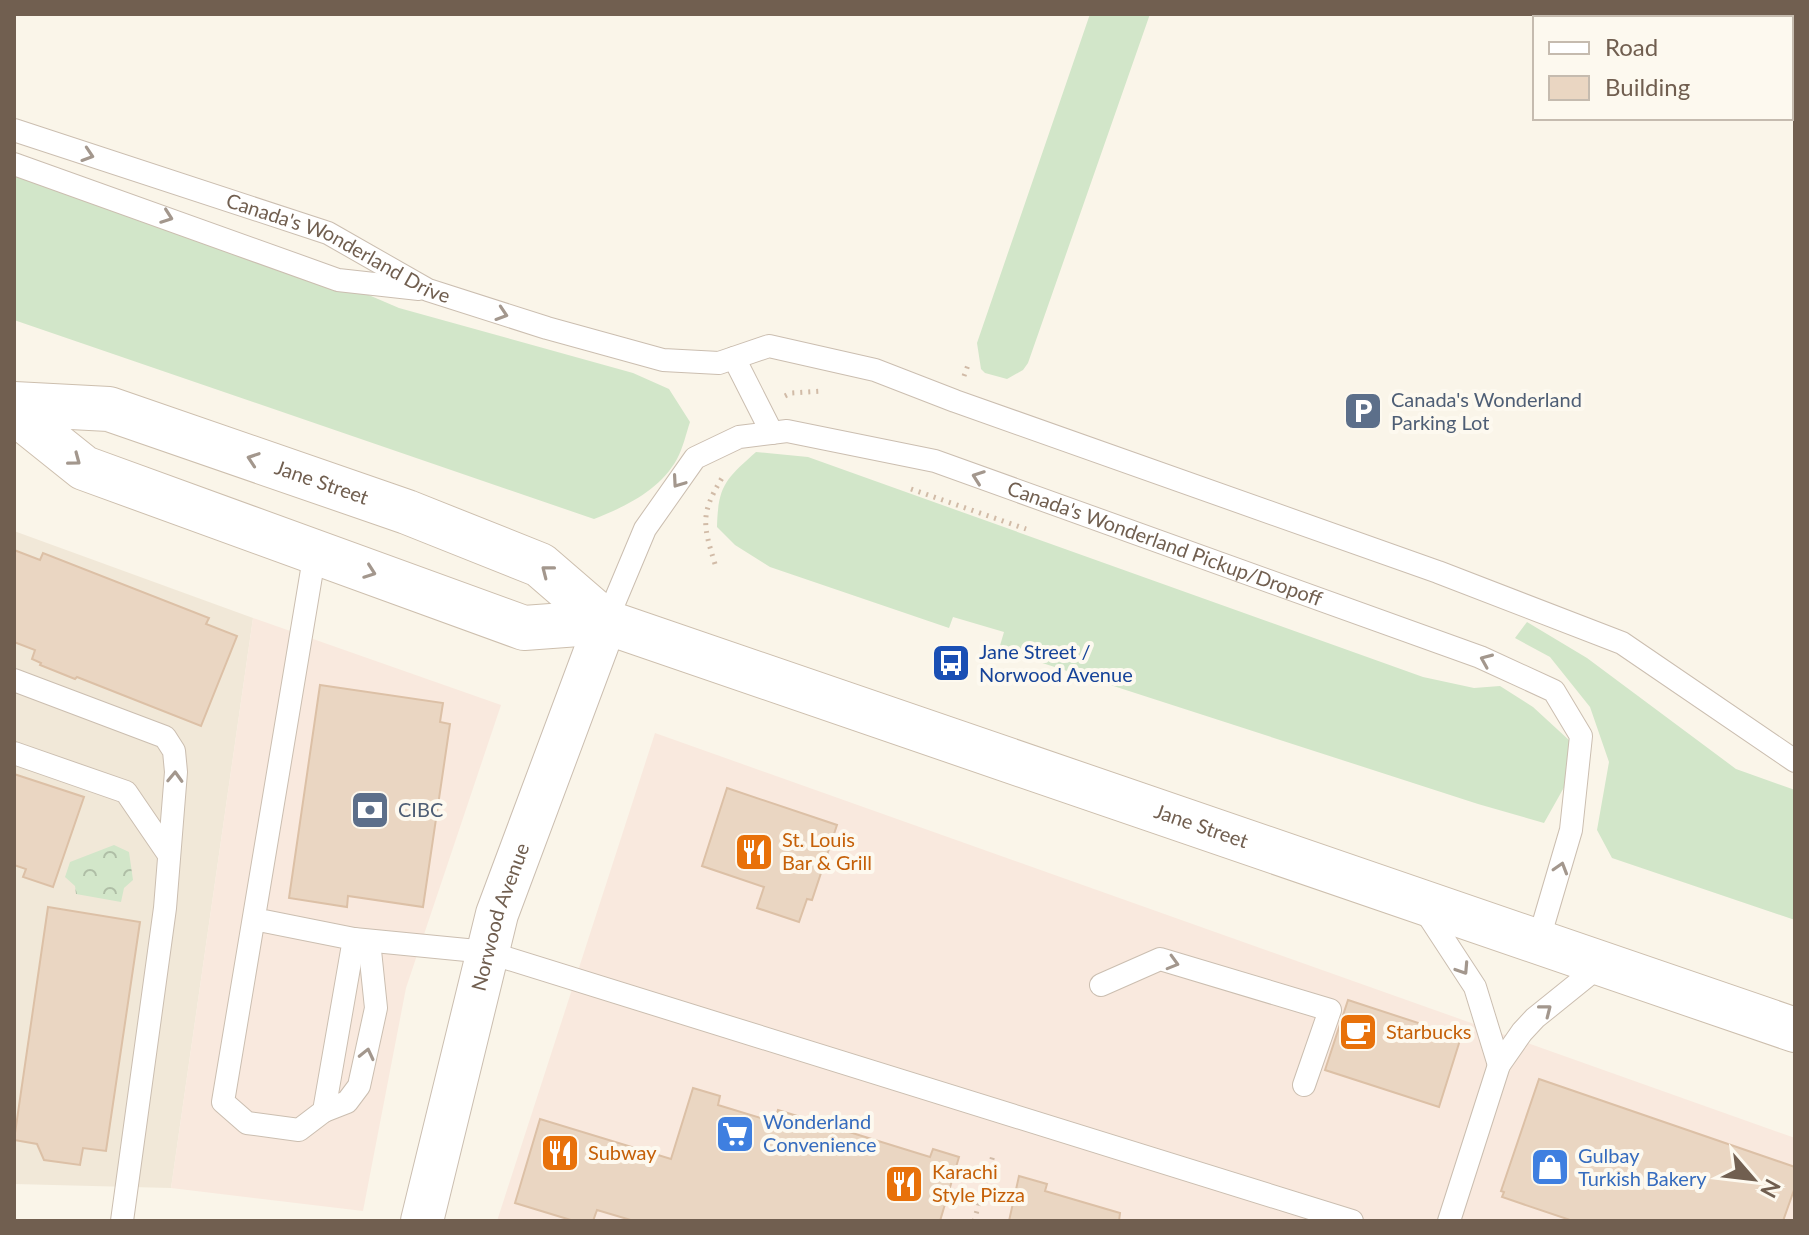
<svg xmlns="http://www.w3.org/2000/svg" width="1809" height="1235" font-family="Lato,sans-serif">
  <style>
    .residential { fill: #f1e8d8 }
    .commercial { fill: #f9e9de }
    .grass { fill: #d2e6c9 }
    .park { fill: url(#park-crowns) }
    .building { fill: #ead6c2; stroke: #dcc0a6; stroke-width: 2 }
    .lines { fill: none; stroke-linecap: round; stroke-linejoin: round }
    .service-casing { stroke: #cbbeb0; stroke-width: 24 }
    .minor-casing { stroke: #cbbeb0; stroke-width: 44 }
    .secondary-casing { stroke: #cdbfae; stroke-width: 46 }
    .path { stroke: #d1bba7; stroke-width: 5; stroke-dasharray: 2 6; stroke-linecap: butt }
    .service { stroke: #fff; stroke-width: 22 }
    .minor { stroke: #fff; stroke-width: 42 }
    .secondary { stroke: #fff; stroke-width: 44 }
    .oneway { stroke: #a3978d }
    .labels { text-anchor: middle; stroke-width: 8; stroke-linejoin: round; paint-order: stroke }
    .street-label { font-size: 20px; fill: #715f50; stroke: #fdf9ef }
    .service-label { font-size: 20px; fill: #4e5e75; stroke: #fdf9ef; text-anchor: start }
    .transit-label { font-size: 20px; fill: #164399; stroke: #fdf9ef; text-anchor: start }
    .food-label { font-size: 20px; fill: #c56008; stroke: #fdf9ef; text-anchor: start }
    .shop-label { font-size: 20px; fill: #366cbe; stroke: #fdf9ef; text-anchor: start }
  </style>
  <defs>
    <pattern id="park-crowns" width="20" height="18" patternUnits="userSpaceOnUse" patternTransform="scale(2)"><rect width="20" height="18" fill="#d2e6c9"/><path d="M2 6a3 3 0 1 1 6 0M12 15a3 3 0 1 1 6 0" fill="none" stroke="#afbea6"/></pattern>
  </defs>
  <rect width="100%" height="100%" fill="#faf5e9"/>
  <!-- residential -->
  <path class="residential" d="M14,531l239,87 -82,570 -157,-4z"/>
  <!-- commercial -->
  <path class="commercial" d="M253,618l248,87 -95,283 -43,223 -192,-23z
    M655,733l1140,405v83h-1298z"/>
  <!-- grass -->
  <path class="grass" d="M1090,14h60l-122,349 -5,7 -16,9 -22,-6 -4,-4 -4,-26z
    M14,169l322,112 63,27 234,65 36,16 21,33c-4,12 -7,26 -13,37 -17,31 -52,48 -83,60l-580,-199z
    M756,452l52,5 615,220 51,11 26,-2 33,21 37,34 -3,41 -23,41 -66,-19 -479,-155 5,-17 -51,-15 -4,11 -179,-61 -35,-22 -18,-18c1,-42 9,-48 39,-75z
    M1527,622l60,36 149,111 59,21v130l-183,-62 -15,-28 12,-68 -19,-55 -40,-50 -35,-19z"/>
  <!-- park -->
  <path class="park" d="M114,845l15,7 4,28 -9,8 -3,14 -45,-8 -1,-8 -10,-9 5,-15z"/>
  <!-- building -->
  <path class="building" d="M14,550l26,10 3,-7 166,65 -3,6 31,12 -36,90 -124,-49 -2,2 -35,-14 1,-2 -9,-4 3,-9 -21,-8z
    M320,685l123,18 -3,19 10,2 -27,183 -75,-11 -1,11 -58,-9z
    M14,774l70,23 -31,90 -30,-10 3,-8 -12,-4z
    M727,788l110,37 -25,75 -5,-1 -8,23 -42,-14 7,-21 -62,-21z
    M48,907l92,15 -34,229 -23,-3 -3,17 -36,-5 -7,-16 -23,-4z
    M1348,1000l113,37 -22,70 -114,-37z
    M1539,1079l256,88v20l-12,34h-210l-71,-24 2,-5 -3,-1z
    M693,1088l27,8 -2,9 56,17 4,-12 152,47 3,-8 26,8 -19,64h-306l-37,-11 -4,11h-19l-59,-18 25,-84 131,40z
    M1019,1176l28,8 -2,7 75,22 -1,8h-110z"/>
  <g class="lines">
    <!-- service casing -->
    <g class="service-casing">
      <g id="service">
        <path d="M1637,14l12,4"/>
        <path d="M1698,18l2,-4"/>
        <path d="M1791,67l4,2"/>
        <path id="s1" d="M14,130l314,103 100,57 119,38 116,32 56,3 50,-17 106,24 80,31 483,171 184,71 173,118"/>
        <path d="M14,164l324,116 81,9"/>
        <path d="M734,358l38,75"/>
        <path id="s2" d="M606,622l39,-93 50,-71 44,-21 48,-6 148,30 545,196 74,34 27,45 -10,94 -33,112"/>
        <path d="M14,680l151,57 9,14 2,21 -11,136 -43,313"/>
        <path d="M14,753l112,39 43,63"/>
        <path d="M1422,906l53,81 24,78"/>
        <path d="M254,919l100,20 -30,172 -25,19 -52,-7 -24,-21 92,-550"/>
        <path d="M354,939l133,13 865,269"/>
        <path d="M1101,985l59,-26 170,51 -26,75"/>
        <path d="M324,1111l23,-9 12,-16 17,-78 -7,-67"/>
        <path d="M1449,1221l50,-156 23,-33 13,-14 67,-54"/>
      </g>
    </g>
    <!-- minor casing -->
    <g class="minor-casing">
      <g id="minor">
        <path id="s3" d="M422,1221l75,-307 109,-292"/>
      </g>
    </g>
    <!-- secondary casing -->
    <g class="secondary-casing">
      <g id="secondary">
        <path id="s4" d="M14,404l95,5 298,103 133,53 66,57 1189,408"/>
        <path d="M14,412l70,56 440,160 82,-6"/>
      </g>
    </g>
    <!-- path -->
    <path class="path" d="M964,376l4,-11
      M785,396l6,-3 32,-2
      M911,489l115,40
      M715,564c-12,-39 -15,-50 7,-86
      M974,1221l20,-69"/>
    <!-- service -->
    <use href="#service" class="service"/>
    <!-- minor -->
    <use href="#minor" class="minor"/>
    <!-- secondary -->
    <use href="#secondary" class="secondary"/>
  </g>
  <!-- one-way arrows -->
  <defs><path id="oneway-chevron" d="M-2-3.5L2.5 0L-2 3.5" fill="none" stroke-width="1.6" stroke-linecap="round" stroke-linejoin="round" transform="scale(2)"/></defs>
  <g class="oneway">
    <use href="#oneway-chevron" transform="translate(88 155) rotate(18)"/>
    <use href="#oneway-chevron" transform="translate(167 217) rotate(20)"/>
    <use href="#oneway-chevron" transform="translate(502 314) rotate(18)"/>
    <use href="#oneway-chevron" transform="translate(253 459) rotate(-161)"/>
    <use href="#oneway-chevron" transform="translate(75 460) rotate(37)"/>
    <use href="#oneway-chevron" transform="translate(978 477) rotate(-160)"/>
    <use href="#oneway-chevron" transform="translate(678 482) rotate(125)"/>
    <use href="#oneway-chevron" transform="translate(547 571) rotate(-142)"/>
    <use href="#oneway-chevron" transform="translate(370 572) rotate(20)"/>
    <use href="#oneway-chevron" transform="translate(1486 660) rotate(-157)"/>
    <use href="#oneway-chevron" transform="translate(175 777) rotate(-88)"/>
    <use href="#oneway-chevron" transform="translate(1561 868) rotate(-73)"/>
    <use href="#oneway-chevron" transform="translate(1173 963) rotate(16)"/>
    <use href="#oneway-chevron" transform="translate(1463 969) rotate(57)"/>
    <use href="#oneway-chevron" transform="translate(1546 1010) rotate(-38)"/>
    <use href="#oneway-chevron" transform="translate(367 1054) rotate(-77)"/>
  </g>
  <!-- icons -->
  <defs>
    <g id="parking-square" transform="scale(2)"><rect x="-9" y="-9" width="18" height="18" rx="4" fill="#5c6f8a" stroke="#fdf9ef"/><path d="M-3.5-5.5H1a3.5 3.5 0 0 1 0 7H-1V5.5H-3.5ZM-1-3.4V-.6H.8a1.4 1.4 0 0 0 0-2.8Z" fill="#fff"/></g>
    <g id="bus-square" transform="scale(2)"><rect x="-9" y="-9" width="18" height="18" rx="4" fill="#1a4fb4" stroke="#fdf9ef"/><path d="M-5-6H5V4H4V6H2V4H-2V6H-4V4H-5ZM-3.5-4V0h7V-4ZM-3.5 1.2v1.5H-2V1.2ZM2 1.2v1.5H3.5V1.2Z" fill="#fff"/></g>
    <g id="bank-square" transform="scale(2)"><rect x="-9" y="-9" width="18" height="18" rx="4" fill="#5c6f8a" stroke="#fdf9ef"/><path d="M-6-4H6V4H-6ZM0-2.3a2.3 2.3 0 1 0 0 4.6a2.3 2.3 0 1 0 0-4.6Z" fill="#fff"/></g>
    <g id="restaurant-square" transform="scale(2)"><rect x="-9" y="-9" width="18" height="18" rx="4" fill="#e8710a" stroke="#fdf9ef"/><path d="M-5-6h1v4h1v-4h1v4h1v-4h1v5L-1.5 .5V6h-2V.5L-5-1ZM5-6V6H3V1.5H1.5Q1.5-4 5-6Z" fill="#fff"/></g>
    <g id="cafe-square" transform="scale(2)"><rect x="-9" y="-9" width="18" height="18" rx="4" fill="#e8710a" stroke="#fdf9ef"/><path d="M-5.5-4.5H6V0H3Q3 3.5 0 3.5H-2.5Q-5.5 3.5-5.5 0ZM3-3.2v2h1.7v-2ZM-6 4.5H4V6H-6Z" fill="#fff"/></g>
    <g id="supermarket-square" transform="scale(2)"><rect x="-9" y="-9" width="18" height="18" rx="4" fill="#3f7fe0" stroke="#fdf9ef"/><path d="M-6-5.5h2.5l.6 2H6L4.5 2H-2.5L-4.4-4H-6ZM-1.5 3.2a1.3 1.3 0 1 0 .1 0ZM3 3.2a1.3 1.3 0 1 0 .1 0Z" fill="#fff"/></g>
    <g id="shop-square" transform="scale(2)"><rect x="-9" y="-9" width="18" height="18" rx="4" fill="#3f7fe0" stroke="#fdf9ef"/><path d="M-5-2.5h2.3a2.7 3.5 0 0 1 5.4 0H5L5.5 6h-11ZM-1.5-2.5h3a1.5 2.3 0 0 0-3 0Z" fill="#fff"/></g>
  </defs>
  <g fill-rule="evenodd">
    <use href="#parking-square" x="1363" y="411"/>
    <use href="#bus-square" x="951" y="663"/>
    <use href="#bank-square" x="370" y="810"/>
    <use href="#restaurant-square" x="754" y="852"/>
    <use href="#cafe-square" x="1358" y="1032"/>
    <use href="#supermarket-square" x="735" y="1134"/>
    <use href="#restaurant-square" x="560" y="1153"/>
    <use href="#shop-square" x="1550" y="1167"/>
    <use href="#restaurant-square" x="904" y="1184"/>
  </g>
  <g class="labels">
    <!-- street labels -->
    <g class="street-label">
      <text dy="7" stroke="none"><textPath href="#s1" startOffset="346">Canada's Wonderland Drive</textPath></text>
      <text dy="7" stroke="none"><textPath href="#s4" startOffset="320">Jane Street</textPath></text>
      <text dy="7" stroke="none"><textPath href="#s2" startOffset="680">Canada's Wonderland Pickup/Dropoff</textPath></text>
      <text dy="7" stroke="none"><textPath href="#s4" startOffset="1270">Jane Street</textPath></text>
      <text dy="7" stroke="none"><textPath href="#s3" startOffset="314">Norwood Avenue</textPath></text>
    </g>
    <!-- service labels -->
    <g class="service-label">
      <text x="1391" y="407">Canada's Wonderland<tspan x="1391" dy="23">Parking Lot</tspan></text>
      <text x="398" y="817">CIBC</text>
    </g>
    <!-- transit labels -->
    <g class="transit-label">
      <text x="979" y="659">Jane Street /<tspan x="979" dy="23">Norwood Avenue</tspan></text>
    </g>
    <!-- food labels -->
    <g class="food-label">
      <text x="782" y="847">St. Louis<tspan x="782" dy="23">Bar &amp; Grill</tspan></text>
      <text x="1386" y="1039">Starbucks</text>
      <text x="588" y="1160">Subway</text>
      <text x="932" y="1179">Karachi<tspan x="932" dy="23">Style Pizza</tspan></text>
    </g>
    <!-- shop labels -->
    <g class="shop-label">
      <text x="763" y="1129">Wonderland<tspan x="763" dy="23">Convenience</tspan></text>
      <text x="1578" y="1163">Gulbay<tspan x="1578" dy="23">Turkish Bakery</tspan></text>
    </g>
  </g>
  <!-- border -->
  <rect width="1809" height="1235" fill="none" stroke="#715f50" stroke-width="32"/>
  <!-- legend -->
  <rect x="1533" y="16" width="260" height="104" fill="#fdf9ef" stroke="#c5bbaf" stroke-width="2"/>
  <rect x="1549" y="42" width="40" height="12" fill="#ffffff" stroke="#c5bbaf" stroke-width="2"/>
  <text x="1605" y="56" font-size="24" fill="#715f50">Road</text>
  <rect x="1549" y="76" width="40" height="24" fill="#ead6c2" stroke="#c5bbaf" stroke-width="2"/>
  <text x="1605" y="96" font-size="24" fill="#715f50">Building</text>
  <!-- north arrow -->
  <g transform="translate(1753 1179) rotate(118)" stroke="#fdf9ef" stroke-width="6" paint-order="stroke">
  <path d="M0-6L14 30L0 20L-14 30Z" fill="#715f50"/>
  <text y="-12" font-size="22" font-weight="bold" text-anchor="middle" fill="#715f50">N</text>
  </g>
</svg>
